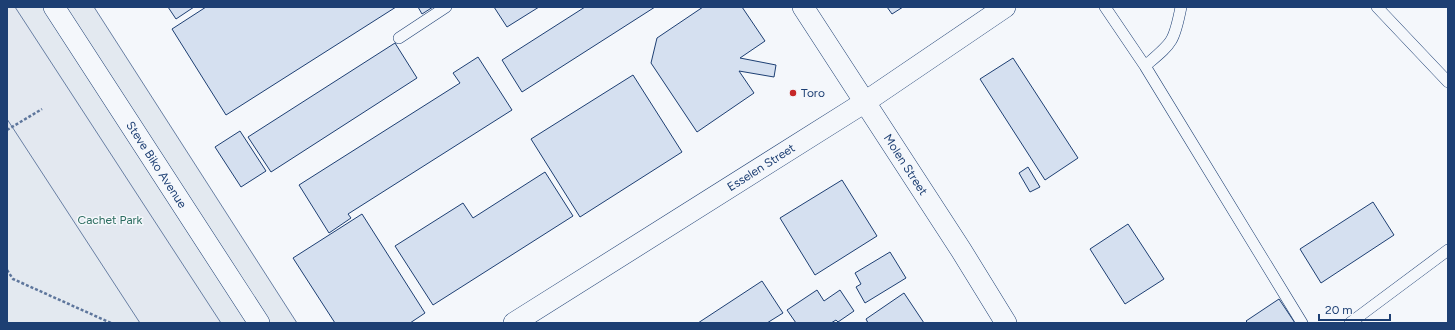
<svg xmlns="http://www.w3.org/2000/svg" width="1455" height="330" font-family="Figtree,sans-serif">
  <style>
    .green { fill: #e3e9f0; stroke: #687fa3 }
    .parking { fill: #e3e8f0; stroke: #687fa3 }
    .building { fill: #d5e0f0; stroke: #1d3f73 }
    .lines { fill: none; stroke-linecap: round; stroke-linejoin: round }
    .service-casing { stroke: #1d3f73; stroke-width: 12 }
    .minor-casing { stroke: #1d3f73; stroke-width: 22 }
    .path { stroke: #5e769c; stroke-width: 2.5; stroke-dasharray: 3 2; stroke-linecap: butt }
    .service { stroke: #f4f7fb; stroke-width: 11 }
    .minor { stroke: #f4f7fb; stroke-width: 21 }
    .poi-dot { fill: #c62828; stroke: #f4f7fb; stroke-width: 1.5 }
    .labels { text-anchor: middle; stroke-width: 3; stroke-linejoin: round; paint-order: stroke }
    .poi-label { font-size: 12px; fill: #1d3f73; stroke: #f4f7fb; text-anchor: start }
    .street-label { font-size: 12px; fill: #1d3f73; stroke: #f4f7fb }
    .park-label { font-size: 12px; fill: #2c6c60; stroke: #f4f7fb }
  </style>
  <rect width="100%" height="100%" fill="#f4f7fb"/>
  <!-- green -->
  <path class="green" d="M7,7h87l203,316h-290z"/>
  <!-- parking -->
  <path class="parking" d="M7,7h8l206,316h-81l-133,-204z"/>
  <!-- building -->
  <path class="building" d="M168,7h26l-18,12z
    M206,7h190l-170,108 -54,-86z
    M418,7h15l-11,7z
    M494,7h45l-32,20z
    M585,7h70l-133,85 -20,-32z
    M703,7h39l23,34 -25,17 36,7 -2,12 -35,-6 15,22 -57,39 -46,-69 6,-25z
    M887,7h16l-11,7z
    M395,43l22,35 -146,94 -23,-35z
    M478,57l34,53 -164,104 3,4 -22,15 -30,-48 161,-102 -7,-10z
    M1013,58l65,100 -33,22 -65,-101z
    M633,75l49,77 -102,65 -49,-78z
    M240,131l26,40 -25,16 -26,-40z
    M1028,167l12,20 -10,5 -11,-19z
    M545,172l28,44 -140,89 -38,-59 68,-43 10,15z
    M842,180l35,56 -62,39 -35,-57z
    M1373,202l21,33 -73,48 -21,-34z
    M362,214l63,99 -15,10h-75l-42,-65z
    M1128,224l36,55 -39,25 -35,-55z
    M890,252l16,26 -41,25 -9,-16 5,-3 -6,-11z
    M762,281l21,32 -16,10h-69z
    M817,290l7,11 16,-11 14,21 -16,11 -2,-2 -5,3h-35l-9,-13z
    M904,293l20,30h-56l-2,-4z
    M1279,299l16,24h-47l-2,-2z"/>
  <g class="lines">
    <!-- service casing -->
    <g class="service-casing">
      <path id="service" d="M1105,7l40,59 157,257
        M1377,7l71,75
        M399,38l47,-31
        M1145,66c27,-23 29,-23 36,-59
        M1350,323l98,-73"/>
    </g>
    <!-- minor casing -->
    <g class="minor-casing">
      <g id="minor">
        <path id="s1" d="M54,7l205,316"/>
        <path id="s2" d="M803,7l158,243 45,73"/>
        <path id="s3" d="M514,323l351,-221 140,-95"/>
      </g>
    </g>
    <!-- path -->
    <path class="path" d="M7,130l35,-21
      M7,270l6,9 98,44"/>
    <!-- service -->
    <use href="#service" class="service"/>
    <!-- minor -->
    <use href="#minor" class="minor"/>
  </g>
  <!-- markers -->
  <circle class="poi-dot" cx="793" cy="93" r="4"/>
  <g class="labels">
    <!-- poi labels -->
    <g class="poi-label">
      <text x="801" y="97">Toro</text>
    </g>
    <!-- street labels -->
    <g class="street-label">
      <text dy="4" stroke="none"><textPath href="#s2" startOffset="188">Molen Street</textPath></text>
      <text dy="4" stroke="none"><textPath href="#s1" startOffset="188">Steve Biko Avenue</textPath></text>
      <text dy="4" stroke="none"><textPath href="#s3" startOffset="292">Esselen Street</textPath></text>
    </g>
    <!-- park labels -->
    <g class="park-label">
      <text x="110" y="224">Cachet Park</text>
    </g>
  </g>
  <!-- border -->
  <rect width="1455" height="330" fill="none" stroke="#1d3f73" stroke-width="16"/>
  <!-- scale -->
  <path d="M1319 314v6h71v-6" fill="none" stroke="#1d3f73" stroke-width="2"/>
  <text x="1325" y="314" font-size="12" fill="#1d3f73" stroke="#f4f7fb" stroke-width="3" paint-order="stroke">20 m</text>
</svg>
